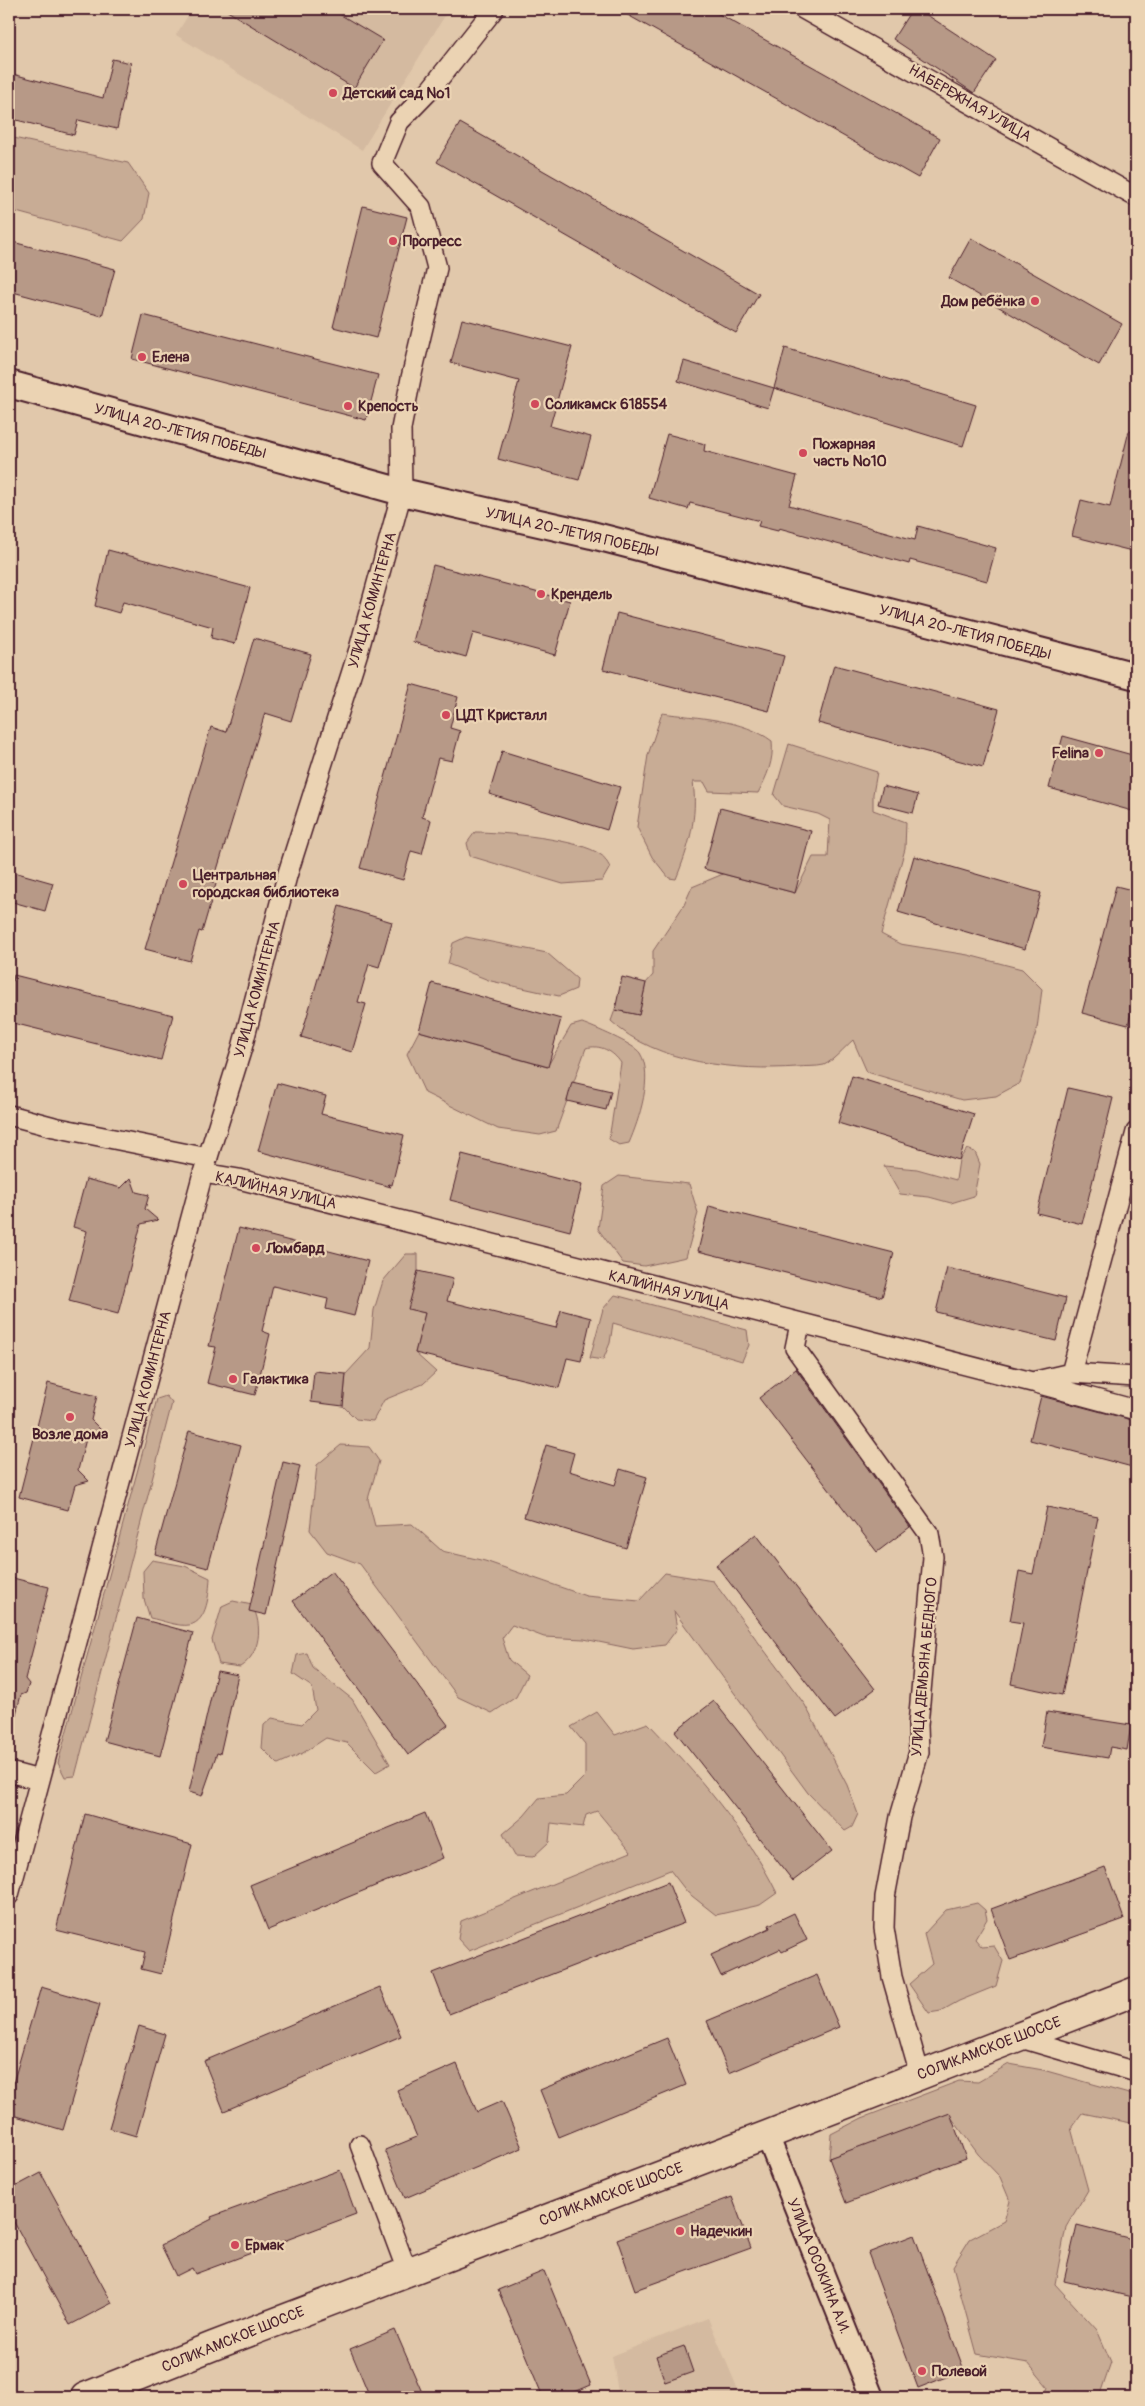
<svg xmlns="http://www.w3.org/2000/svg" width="1145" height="2406" font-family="Pangolin,sans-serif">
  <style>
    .built { fill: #d4baa0 }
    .green { fill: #c8ac95; stroke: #896660 }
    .building { fill: #b79987; stroke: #4a1f2b }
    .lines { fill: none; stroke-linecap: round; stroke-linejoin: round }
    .minor-casing { stroke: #4a1f2b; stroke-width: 22 }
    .tertiary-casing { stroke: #4a1f2b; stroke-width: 26 }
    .secondary-casing { stroke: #4a1f2b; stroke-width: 30 }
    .trunk-casing { stroke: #4a1f2b; stroke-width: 31 }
    .minor { stroke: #ebd3b3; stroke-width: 19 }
    .tertiary { stroke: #ebd3b3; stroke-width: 22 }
    .secondary { stroke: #ebd3b3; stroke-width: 26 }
    .trunk { stroke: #ebd3b3; stroke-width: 28 }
    .poi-dot { fill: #d1495b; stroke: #ebd3b3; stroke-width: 2 }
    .labels { text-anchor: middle; stroke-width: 4.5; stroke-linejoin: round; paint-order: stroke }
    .poi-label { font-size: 15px; font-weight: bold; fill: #4a1f2b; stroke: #ebd3b3; text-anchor: start }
    .street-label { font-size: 15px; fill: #4a1f2b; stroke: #ebd3b3 }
  </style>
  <rect width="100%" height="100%" fill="#e1c8ab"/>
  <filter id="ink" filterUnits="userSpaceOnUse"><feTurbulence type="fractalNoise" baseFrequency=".02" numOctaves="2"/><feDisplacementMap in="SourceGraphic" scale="10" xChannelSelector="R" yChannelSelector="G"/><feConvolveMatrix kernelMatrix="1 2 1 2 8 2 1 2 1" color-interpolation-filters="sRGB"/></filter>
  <g filter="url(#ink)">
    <!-- built -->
    <path class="built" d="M192,9h257l-87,141 -186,-115z
      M708,2318l33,79h-139l16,-5 -6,-36z"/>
    <!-- green -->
    <path class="green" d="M9,137l119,26 21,30 -5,26 -21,22 -114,-31z
      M662,713c35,5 81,6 110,28 2,20 -5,35 -14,52l-49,-2 -5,-9h-11c5,35 -4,65 -17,97l-7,-1 -17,-21 -15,-30 11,-72z
      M789,744l88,28 -4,22v16l33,12 -1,27 -24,85 19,10 68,11 54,14 20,20 -5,40 -17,54 -24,13 -34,4 -95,-28 -14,-32c-8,7 -20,21 -29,25 -8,2 -19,1 -27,2 -59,4 -141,-3 -186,-46l4,-11 24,5 7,-32 7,-8v-24l31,-46 8,-18 31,-13 72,19 18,-36h15l2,-37 -12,-6 -35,-8 -9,-11z
      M475,832c26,0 106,7 126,23 4,2 6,8 9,12l-8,14 -39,3 -93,-28 -3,-13z
      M466,937l81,16 30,26 -1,10 -17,7 -68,-15 -43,-17 5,-21z
      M582,1023c11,4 52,21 58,30 14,22 -1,67 -11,90l-10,2 -10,-6 12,-76c-8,-12 -21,-19 -35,-15l-30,83 -16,4 -42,-6 -73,-36 -18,-39 12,-23 128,36 24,-41z
      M967,1149l8,3 5,12 -6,32 -23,7 -22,-6 -29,-3 -16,-28 33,3 39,11 3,-20z
      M619,1176l70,8 9,29 -12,44 -42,9 -21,-3 -25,-34 6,-43z
      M406,1254h12v17l-9,38 16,4 -10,40 21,19 -13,12 -39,16 -11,21 -17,-2 -13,-13 3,-32 24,-26 4,-38 9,-29z
      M615,1295l132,35 2,15 -7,16 -129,-38 -3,20 -7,17 -13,-2 13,-49z
      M166,1396l6,7 -97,373 -10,1 -7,-14 99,-364z
      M341,1445l28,2 10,14 -11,38 7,27 37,-2 30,27 43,10 101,35 53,5 26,-28 48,8 92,124 42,80 11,29 -6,13 -7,4 -37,-38 -134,-182 3,18 -12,16 -32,4 -49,-10 -40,-2 -32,-12 -10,13 7,22 18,15 -11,22 -24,16 -34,-16 -98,-133 -33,-12 -17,-22 7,-65z
      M152,1560l33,6 25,12c-1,14 -2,44 -21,47 -11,2 -28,-5 -39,-7l-6,-19 -1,-28z
      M233,1601l19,4c11,20 9,49 -12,62l-21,-3 -7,-24 10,-34z
      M307,1653l6,15 39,31 38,65 -14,8 -29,-29 -21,-5 -23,15 -25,11 -16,-16 2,-23 8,-7 30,6 14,-14 -4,-23 -19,-13 4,-19z
      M597,1712l18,23 33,-12c48,50 98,107 129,170l-17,12 -44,10 -29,-23 -17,-22 -201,81 -11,-12 3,-18 170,-69 -34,-41 -11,4 -3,12 -32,-4 -2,19 -16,15 -18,-1 -12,-22 21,-18 15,-18 27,-3 19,-19v-32l-14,-17z
      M977,1903l8,7 2,9 -12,20 7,8 12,-1 9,15 -7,25 -37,15 -18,10 -12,2 -20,-29 23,-20 -8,-30 22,-24z
      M1009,2064l34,6 93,26v28l-54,-11 -11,15 17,62 -22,37 -11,57 42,46 14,32 -12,35h-8l-15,-6 -3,6h-29l4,-10 -20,-24 -51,-9 -24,-88 17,-27 34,-18 6,-20 -10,-24 -22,-23 -27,-37 -122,41 2,-24 31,-16 97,-37 19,1z"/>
    <!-- building -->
    <path class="building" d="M224,9h107l52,31 -29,48z
      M617,9h93l230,129 -22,40z
      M912,9h6l78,51 -22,33 -81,-54z
      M112,59l19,4 -14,66 -39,-9 -4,15 -65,-17v-45l94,25z
      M460,123l299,171 -23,39 -299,-171z
      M363,206l44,11 -31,121 -43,-11z
      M971,238l151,86 -23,41 -150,-87z
      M9,241l106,28 -13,47 -93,-25z
      M143,315l235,60 -12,45 -234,-61z
      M462,319l110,28 -22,79 41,11 -12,43 -81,-21 21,-78 -68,-18z
      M785,348l191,57 -13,41 -189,-58z
      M684,361l90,27 -6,20 -90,-27z
      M1129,431l7,1v120l-64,-16 9,-36 29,7z
      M667,434l38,10 -1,7 93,25 -8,29 126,35 3,-14 78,22 -9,33 -77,-21 -1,4 -130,-36 -1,3 -20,-5 2,-5 -70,-18 -2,6 -39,-11z
      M108,550l142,38 -15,56 -24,-6 2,-11 -90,-25 -4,11 -24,-7z
      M433,565l137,36 -15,54 -82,-22 -7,24 -53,-15z
      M617,613l167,43 -15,55 -166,-42z
      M254,638l57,16 -20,67 -26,-8 -52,170 3,1 -14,48 -3,-1 -9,30 -45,-12 66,-222 15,5z
      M834,665l165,44 -16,58 -165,-44z
      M411,684l47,13 -8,31 10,3 -8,30 -14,-3 -16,59 9,3 -9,34 -11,-3 -8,29 -43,-12z
      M1063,736l73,20v56l-87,-24z
      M502,751l118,36 -13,43 -118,-36z
      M883,786l35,9 -5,18 -35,-9z
      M720,808l91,23 -16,62 -91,-24z
      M914,856l127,37 -16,56 -127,-37z
      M14,872l39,11 -8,28 -36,-10v-10z
      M1116,886l20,5v104l-8,30 -46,-12z
      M339,906l53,16 -13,45 -10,-3 -11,38 8,2 -14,48 -51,-15z
      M14,975l159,40 -12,45 -152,-38v-42l4,1z
      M622,977l24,6 -7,32 -24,-5z
      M432,983l129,36 -13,48 -129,-36z
      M852,1076l122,38 -15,46 -121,-37z
      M572,1082l39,9 -5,19 -39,-9z
      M277,1083l49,13 -5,18 83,21 -12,50 -4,-1 3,3 -133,-36z
      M1068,1088l45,10 -31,126 -45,-11z
      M462,1154l120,31 -12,46 -120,-31z
      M131,1178l5,14 13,3 -4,14 13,11 -17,4 -23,90 -49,-13 18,-70 -14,-4 13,-48 35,9z
      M709,1206l185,47 -12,44 -184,-46z
      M239,1228l129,33 -14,55 -28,-7 2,-10 -55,-13 -11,45 8,3 -15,61 -48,-12 9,-36 -7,-1z
      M947,1268l119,30 -10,43 -120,-29z
      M418,1271l35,8 -6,22 109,27 5,-18 30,8 -10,43 -14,-3 -8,30 -144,-35 10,-40 -17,-4z
      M796,1369l114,158 -33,25 -118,-154z
      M314,1371l32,3 -3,32 -32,-4z
      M48,1383l49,13 -6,24 11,11 -15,4 -9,35 11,11 -14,4 -7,25 -49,-13z
      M1041,1396l95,25v47l-106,-28z
      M189,1431l52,14 -33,123 -53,-14z
      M546,1445l28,8 -5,18 46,14 5,-16 27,8 -21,71 -102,-31z
      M283,1462l17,4 -34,149 -17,-4z
      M1047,1507l51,10 -36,178 -51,-11 12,-61 -13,-2 9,-50 14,3z
      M756,1534l119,155 -40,30 -119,-154z
      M332,1571l116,154 -40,30 -115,-154z
      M9,1577l40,10 -24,92 4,5 -3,9 -5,2 -6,23 -6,-1z
      M137,1618l56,15 -33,123 -56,-15z
      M217,1671l21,4 -18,79 -3,-1 -15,43 -13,-4z
      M714,1701l118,150 -39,30 -118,-150z
      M1047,1712l84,13 -4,25 -17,-3 -2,11 -67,-11z
      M425,1813l18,45 -175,72 -18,-45z
      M85,1814l107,30 -31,130 -20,-5 4,-17 -89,-22z
      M1105,1867l19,52 -114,41 -19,-51z
      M668,1882l16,41 -235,91 -16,-41z
      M794,1913l13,27 -25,12 -2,-3 -59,27 -10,-21 59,-27 -1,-3z
      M817,1975l22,52 -110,46 -22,-52z
      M41,1987l59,17 -37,126 -54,-16v-17z
      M380,1987l21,49 -177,75 -20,-50z
      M139,2026l26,8 -29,102 -27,-8z
      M667,2038l19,47 -127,52 -19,-47z
      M457,2064l20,48 25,-11 20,47 -117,50 -20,-48 32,-13 -20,-47z
      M950,2113l16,45 -120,45 -17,-45z
      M340,2170l16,44 -161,60 -3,-6 -16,8 -15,-31 51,-26 -1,-2z
      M41,2173l71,130 -42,22 -61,-112v-23z
      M732,2197l19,51 -116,42 -18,-51z
      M1077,2225l59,15v58l-72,-17z
      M914,2235l50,135 -46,18 -50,-135z
      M544,2271l47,114 -28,12h-20l-45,-107z
      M395,2330l29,67h-54l-20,-48z
      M684,2346l9,26 -28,10 -9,-26z"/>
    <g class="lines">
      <!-- minor casing -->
      <g class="minor-casing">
        <path id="minor" d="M803,9l333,188
          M9,1115l45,12 154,31
          M203,1173l36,6 793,203 39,-9 65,4
          M800,1324l-5,24 134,186 4,23 -15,168 1,27 -19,65 -15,80 -1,31 8,49 28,98
          M1071,1373l65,-241
          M1036,1383l100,27
          M9,1772l30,8
          M9,1895l194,-722 39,-125 45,-172 72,-227 43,-157 -1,-63 10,-51 26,-110 -16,-61 -39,-44 17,-41 31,-32 64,-81
          M1017,2037l119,35
          M360,2145l47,126"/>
      </g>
      <!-- tertiary casing -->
      <g class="tertiary-casing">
        <path id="tertiary" d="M767,2135l105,262"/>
      </g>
      <!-- secondary casing -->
      <g class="secondary-casing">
        <path id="secondary" d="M9,384l393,108 190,43 544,141"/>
      </g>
      <!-- trunk casing -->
      <g class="trunk-casing">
        <path id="trunk" d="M85,2397l128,-51 554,-211 369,-144"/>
      </g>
      <!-- minor -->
      <use href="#minor" class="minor"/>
      <!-- tertiary -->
      <use href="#tertiary" class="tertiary"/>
      <!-- secondary -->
      <use href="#secondary" class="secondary"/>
      <!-- trunk -->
      <use href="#trunk" class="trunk"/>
    </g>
  </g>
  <!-- markers -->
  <g class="poi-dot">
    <circle cx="333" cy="93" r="5"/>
    <circle cx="393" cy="241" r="5"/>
    <circle cx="1035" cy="301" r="5"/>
    <circle cx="142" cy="357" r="5"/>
    <circle cx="535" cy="404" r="5"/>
    <circle cx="348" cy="406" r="5"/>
    <circle cx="803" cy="453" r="5"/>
    <circle cx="541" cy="594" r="5"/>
    <circle cx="446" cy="715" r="5"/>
    <circle cx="1099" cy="753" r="5"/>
    <circle cx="183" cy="884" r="5"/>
    <circle cx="256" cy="1248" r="5"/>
    <circle cx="233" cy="1379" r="5"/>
    <circle cx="70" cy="1417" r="5"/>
    <circle cx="680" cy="2231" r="5"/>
    <circle cx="235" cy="2245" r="5"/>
    <circle cx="922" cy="2371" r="5"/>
  </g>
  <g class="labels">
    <!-- poi labels -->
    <g class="poi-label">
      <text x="343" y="98">Детский сад №1</text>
      <text x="403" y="246">Прогресс</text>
      <text x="1025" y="306" text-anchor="end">Дом ребёнка</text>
      <text x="152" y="362">Елена</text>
      <text x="545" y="409">Соликамск 618554</text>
      <text x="358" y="411">Крепость</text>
      <text x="813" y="449">Пожарная<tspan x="813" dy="17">часть №10</tspan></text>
      <text x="551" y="599">Крендель</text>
      <text x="456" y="720">ЦДТ Кристалл</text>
      <text x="1089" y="758" text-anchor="end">Felina</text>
      <text x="193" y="880">Центральная<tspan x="193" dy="17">городская библиотека</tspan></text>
      <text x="266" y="1253">Ломбард</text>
      <text x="243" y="1384">Галактика</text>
      <text x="70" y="1439" text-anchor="middle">Возле дома</text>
      <text x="690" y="2236">Надечкин</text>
      <text x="245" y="2250">Ермак</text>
      <text x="932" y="2376">Полевой</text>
    </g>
    <!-- street labels -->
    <g class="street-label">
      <text transform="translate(970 103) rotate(30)" y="5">НАБЕРЕЖНАЯ УЛИЦА</text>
      <text transform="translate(180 431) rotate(15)" y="5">УЛИЦА 20-ЛЕТИЯ ПОБЕДЫ</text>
      <text transform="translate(572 532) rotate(13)" y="5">УЛИЦА 20-ЛЕТИЯ ПОБЕДЫ</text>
      <text transform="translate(372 600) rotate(-74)" y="5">УЛИЦА КОМИНТЕРНА</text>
      <text transform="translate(965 632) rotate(15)" y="5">УЛИЦА 20-ЛЕТИЯ ПОБЕДЫ</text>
      <text transform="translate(257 989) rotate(-75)" y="5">УЛИЦА КОМИНТЕРНА</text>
      <text transform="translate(276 1190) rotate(13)" y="5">КАЛИЙНАЯ УЛИЦА</text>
      <text transform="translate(669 1290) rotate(14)" y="5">КАЛИЙНАЯ УЛИЦА</text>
      <text transform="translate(148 1379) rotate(-75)" y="5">УЛИЦА КОМИНТЕРНА</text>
      <text transform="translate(924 1667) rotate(-85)" y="5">УЛИЦА ДЕМЬЯНА БЕДНОГО</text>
      <text transform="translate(989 2048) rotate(-21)" y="5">СОЛИКАМСКОЕ ШОССЕ</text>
      <text transform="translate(611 2194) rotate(-21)" y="5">СОЛИКАМСКОЕ ШОССЕ</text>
      <text transform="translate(819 2266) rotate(68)" y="5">УЛИЦА ОСОКИНА А.И.</text>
      <text transform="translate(233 2339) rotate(-22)" y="5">СОЛИКАМСКОЕ ШОССЕ</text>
    </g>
  </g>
  <!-- margin -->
  <rect width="1145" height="2406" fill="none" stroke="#ebd3b3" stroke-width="30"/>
  <rect x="15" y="15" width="1115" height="2376" fill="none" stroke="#4a1f2b" stroke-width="2" filter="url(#ink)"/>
</svg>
